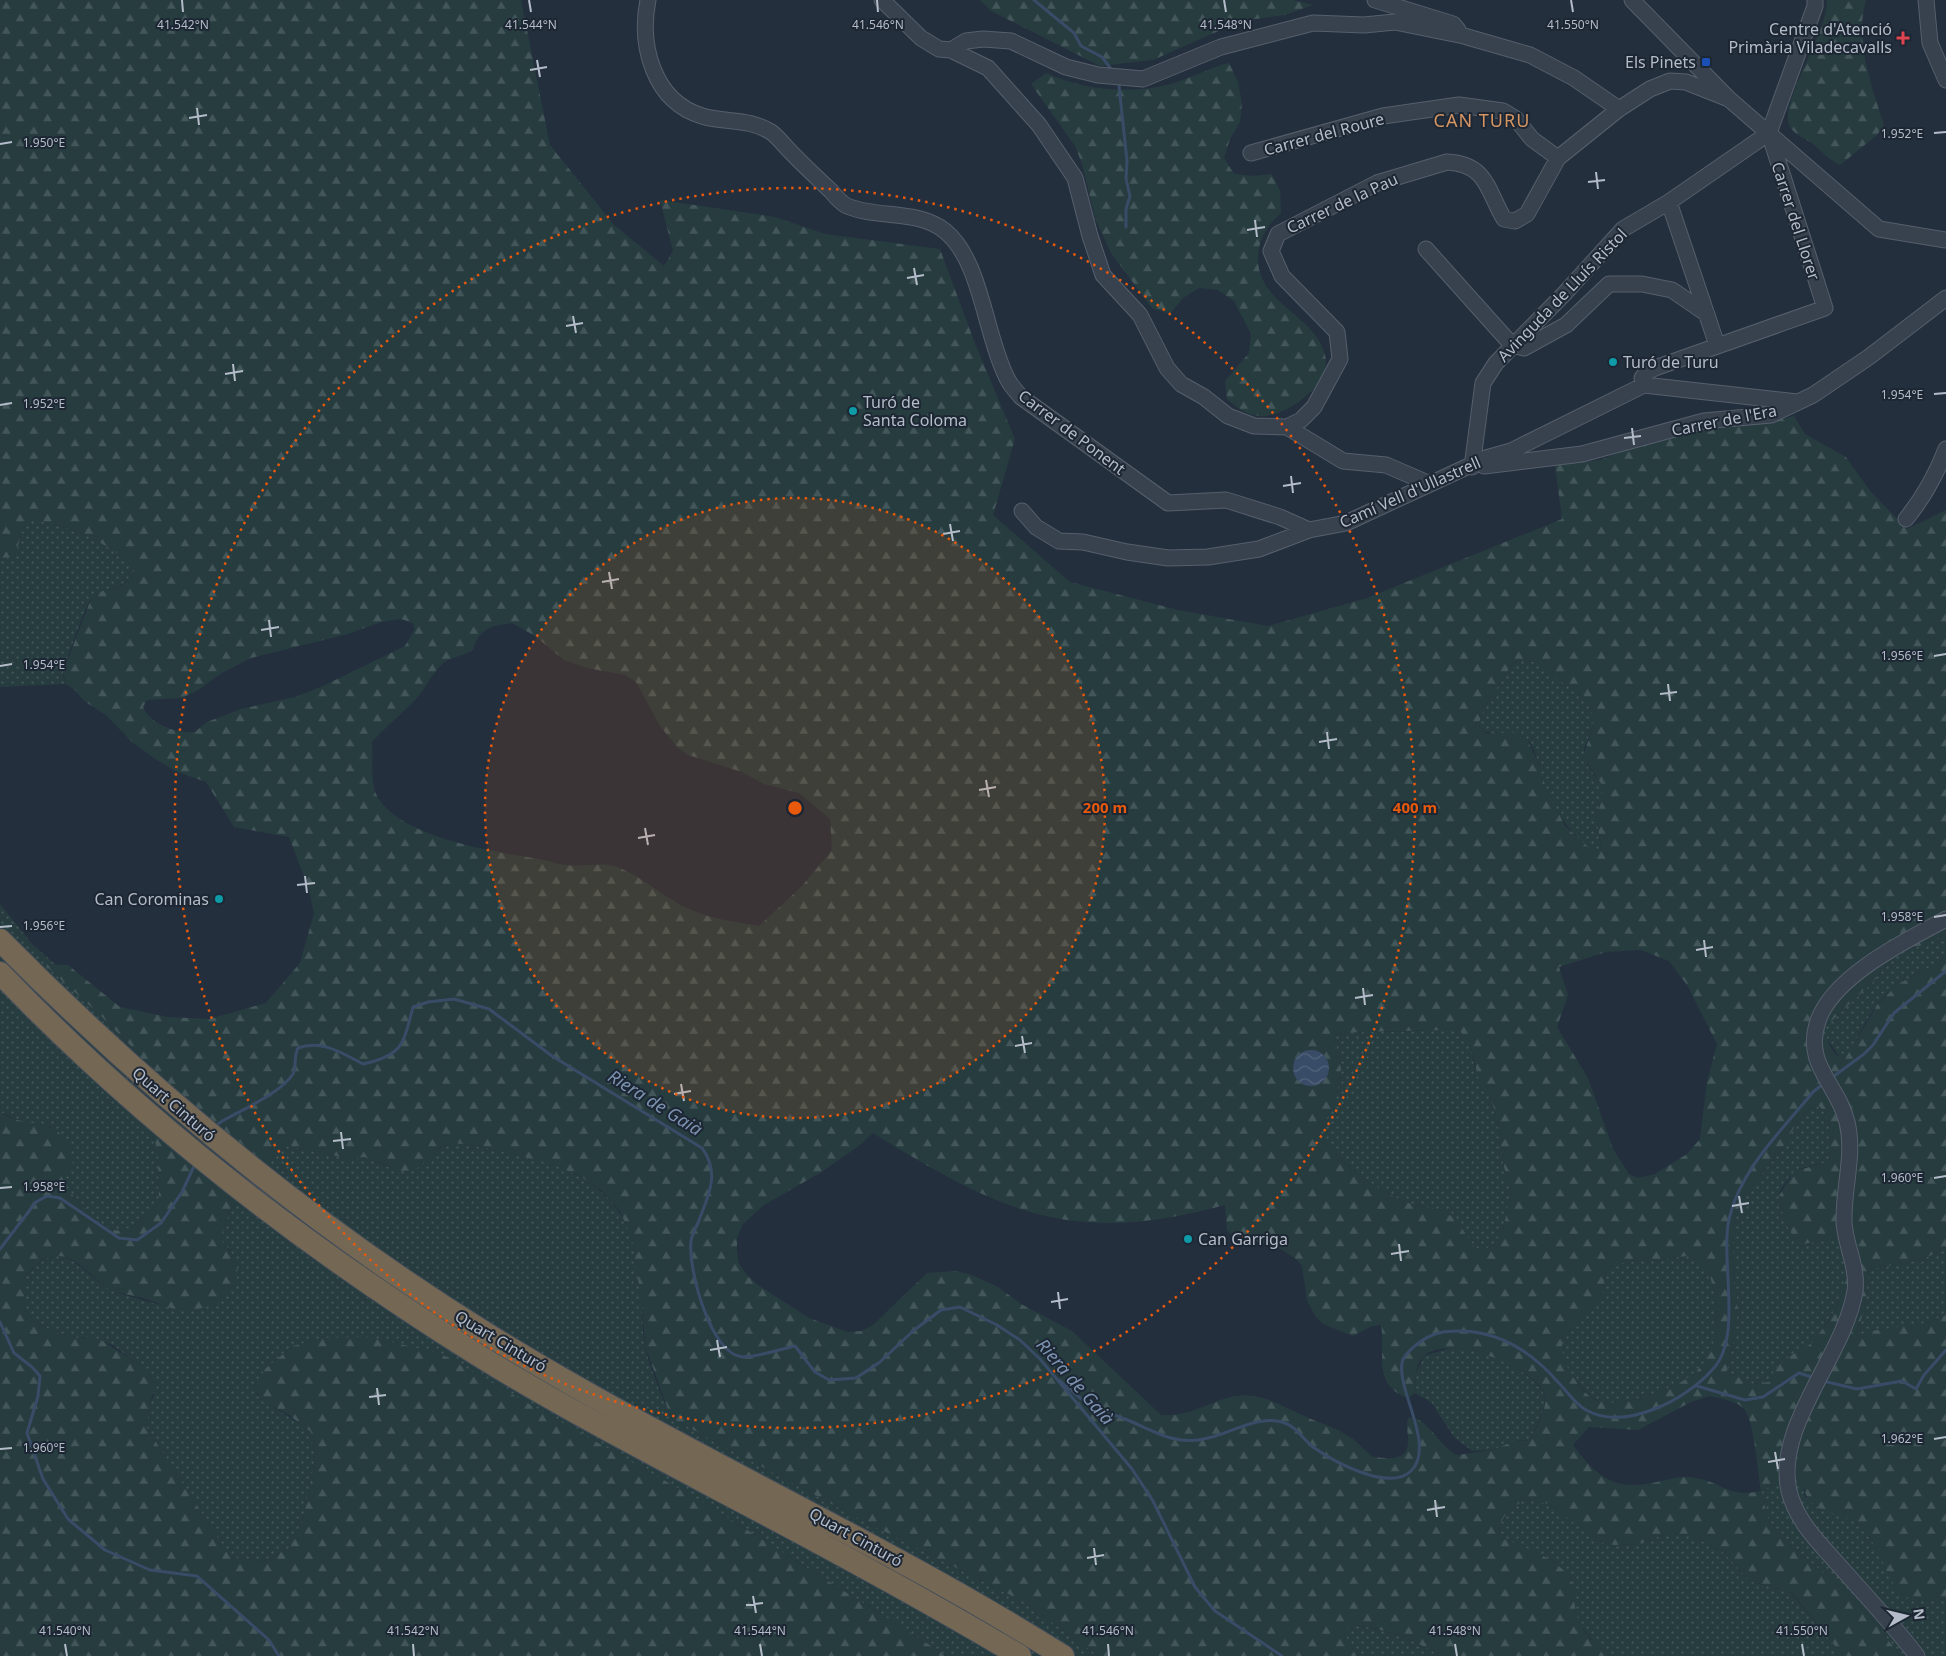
<svg xmlns="http://www.w3.org/2000/svg" width="1946" height="1656" font-family="'Noto Sans',sans-serif">
  <style>
    .green { fill: url(#green-dots) }
    .forest { fill: url(#forest-firs); fill-rule: evenodd }
    .water { fill: url(#water-waves) }
    .lines { fill: none; stroke-linecap: round; stroke-linejoin: round }
    .stream { stroke: #394c67; stroke-width: 3 }
    .minor-casing { stroke: #565f6c; stroke-width: 17 }
    .highway-casing { stroke: #434c59; stroke-width: 24 }
    .minor { stroke: #38414e; stroke-width: 15 }
    .highway { stroke: #746855; stroke-width: 22 }
    .ticks { fill: none; stroke: #b4bcc9; stroke-width: 2 }
    .ring { fill: none; stroke: #e8590c; stroke-width: 2.5; stroke-dasharray: 2.5 5 }
    .health-dot { fill: #e0444e; stroke: #1d2633; stroke-width: 2 }
    .transit-dot { fill: #1a4fb4; stroke: #1d2633; stroke-width: 2 }
    .culture-dot { fill: #0f9aa8; stroke: #1d2633; stroke-width: 2 }
    .labels { text-anchor: middle; stroke-width: 4; stroke-linejoin: round; paint-order: stroke }
    .poi-label { font-size: 16px; fill: #b4bcc9; stroke: #1d2633; text-anchor: end }
    .street-label { font-size: 16px; fill: #b4bcc9; stroke: #1d2633 }
    .neighbourhood-label { font-size: 18px; letter-spacing: 1px; fill: #d59563; stroke: #1d2633 }
    .water-label { font-size: 18px; font-style: italic; fill: #7c92b1; stroke: #1d2633 }
    .ticks-label { font-size: 12px; text-anchor: middle; fill: #b4bcc9; stroke: #1d2633; stroke-width: 4; stroke-linejoin: round; paint-order: stroke }
    .centre { fill: #e8590c; stroke: #1d2633; stroke-width: 2.5 }
    .ring-label { font-size: 15px; text-anchor: middle; font-weight: bold; fill: #e8590c; stroke: #1d2633; stroke-width: 4; stroke-linejoin: round; paint-order: stroke }
  </style>
  <defs>
    <pattern id="green-dots" width="8" height="8" patternUnits="userSpaceOnUse" patternTransform="scale(1.25)"><rect width="8" height="8" fill="#263c3f"/><path d="M2 2h.1M6 6h.1" fill="none" stroke="#435659" stroke-width="1.8" stroke-linecap="round"/></pattern>
    <pattern id="forest-firs" width="22" height="20" patternUnits="userSpaceOnUse" patternTransform="scale(1.25)"><rect width="22" height="20" fill="#263c3f"/><path d="M5 1l3.5 6h-7zM16 11l3.5 6h-7z" fill="#435659"/></pattern>
    <pattern id="water-waves" width="16" height="10" patternUnits="userSpaceOnUse" patternTransform="scale(1.25)"><rect width="16" height="10" fill="#394c67"/><path d="M0 5q4-4 8 0t8 0" fill="none" stroke="#53647b"/></pattern>
  </defs>
  <rect width="100%" height="100%" fill="#242f3e"/>
  <!-- green -->
  <path class="green" d="M40,519c31,10 72,23 94,49 -10,28 -31,14 -46,36 -3,5 -25,65 -25,69 0,4 2,8 3,11l-66,3v-129l13,-1c7,-13 7,-24 14,-37z
    M1522,661l16,1 24,20 29,19 2,25 -9,23 3,16 15,20v16l-6,15 5,31 -5,8c-27,-25 -38,-37 -52,-71 -5,-13 -7,-38 -19,-46 -15,-9 -30,-1 -45,-8l-1,-7 5,-15 25,-39 5,-6z
    M0,904l32,40 24,21 -11,-1 57,53 33,33 3,51 20,49 1,52c-46,55 -57,19 -95,-15l1,-12 7,-9 -21,-39 -25,-3 -26,-12z
    M1946,934v24c-25,15 -51,24 -70,48 -12,15 -19,36 -31,53l-5,-1 -14,-21v-11l47,-44 20,-24z
    M1459,1028l12,20 4,20 17,34 5,17 7,48 7,26 -8,36 -9,16 -9,4 -9,-1c-10,-10 -16,-26 -26,-33 -12,-8 -28,-7 -41,-12 -34,-13 -70,-39 -90,-70l16,-30 6,-34 -7,-35c42,-4 83,-1 125,-6z
    M1819,1106c15,13 11,38 10,56l-27,6 -13,9 -8,12 -2,7 5,22 11,23 14,2 29,-5c14,36 7,60 -15,90 -5,7 -8,13 -15,18 -14,11 -34,20 -39,36l-18,2 -24,-13c3,-18 8,-33 10,-52 2,-34 -12,-78 2,-110 11,-25 32,-43 46,-65 9,-14 15,-35 34,-38z
    M454,1143c74,10 167,25 182,112 2,16 5,33 6,49 1,14 0,29 3,42 5,24 17,49 26,72l183,98 170,86 75,54h-152l-241,-152 -413,-158 -28,23 -8,25c4,8 42,27 54,38l4,29 -13,63 -14,25 -25,12 -33,-4 -83,-129 2,-22 5,-11 -13,-28 -28,-22 -24,-8 -13,1 -17,-4 -26,-13 -9,-13v-31c10,-9 21,-23 35,-21 19,3 33,23 49,32 17,9 54,17 75,22l52,-49 -5,-11 -9,-9 8,-29 39,-51 20,-15 62,13 14,-2 25,10 42,-11 10,-9z
    M1946,1247v68l-20,8 -70,14 9,-30 4,-38c24,-4 56,-7 77,-22z
    M1688,1256c19,7 24,22 27,41 8,59 -13,83 -69,99 -13,4 -31,9 -45,6 -11,-2 -34,-30 -38,-40 -2,-6 -2,-14 -1,-19 4,-23 31,-33 41,-54 2,-5 1,-12 3,-18l7,-6 9,-2z
    M1451,1348c12,1 24,2 35,6 16,4 60,28 59,46 0,12 -11,29 -15,40h-10l-28,10 -20,1 -18,-14 -23,-35 -16,-9 1,-20 8,-17z
    M1784,1480l18,3 3,14 47,23 10,8 18,24 21,41 25,8 20,-2v57h-46l-23,-31 -32,-34 -57,-48 -19,-20 -8,-32z
    M1525,1499l24,5 51,38 14,3 25,-1 29,-11 23,2 33,18 26,28 41,12 52,63h-233l-15,-12 -18,-23 -6,-41 -18,-19 -53,-24c-3,-20 10,-27 25,-38z
    M1360,1625l41,11 44,20h-86l-12,-15v-13z"/>
  <!-- forest -->
  <path class="forest" d="M0,0h521l29,145 64,80 50,41 9,-15 -13,-51 115,17 50,17 115,15 34,92 41,98 -22,76 77,67 108,28 90,16 99,-28 195,-79 -7,-54 45,-5 66,-25 98,-12 30,-7 11,18 41,23 24,34 37,38 39,-19v424l-53,24 -20,24 -47,44c0,13 5,30 19,33l32,-54 20,-20 49,-27v289c-21,15 -53,18 -77,22l-4,38 -9,29 15,-5 55,-8 20,-8v284c-14,2 -32,5 -44,-5 -18,-16 -21,-50 -43,-68 -22,-20 -48,-6 -57,-43l-18,-3 -23,11 8,32 19,20 57,48 32,34 23,31h-57l-51,-63 -42,-12 -26,-28 -33,-18 -23,-2 -29,11 -25,1 -14,-3 -51,-38 -24,-5c-15,11 -28,18 -25,38 20,9 62,22 71,44 3,7 3,18 4,26 4,23 17,35 35,49h-165l-44,-20 -27,-8 -14,-3 -13,3v13l12,15h-260l-75,-54 -170,-86 -183,-98 -26,-72 -3,-41 -10,-66 -12,-28 -19,-21 -23,-15 -26,-11 -68,-17 -30,-4 -13,4 -26,23 -14,1 -37,-14 -14,2 -62,-13 -20,15 -39,51 -8,29c9,9 19,22 16,36 -6,23 -31,34 -54,33 -12,0 -25,-7 -37,-11 -13,-4 -28,-5 -40,-12 -14,-10 -29,-30 -47,-31 -14,-2 -26,12 -35,21v31l9,13 26,13 17,4 13,-1 12,3 51,33 4,11 -7,22 -2,22 83,129 33,4 25,-12 14,-25 13,-63 -4,-29 -22,-17 -29,-15 -4,-13 9,-18 28,-23 27,-8 51,-1 70,17 265,150 241,152h-947v-544c24,17 59,5 69,35 3,5 5,12 3,19 -3,8 -7,9 -8,21 38,34 49,70 95,15l-1,-52 -20,-49 -3,-51 -33,-33 -58,-53 24,1 52,42 48,10 41,2 57,-16 34,-40 14,-50 -5,-23 -20,-53 -55,-10 -28,-45 -31,-11 -21,-13 -22,-16 -26,-27 -22,-14 -8,-10 -10,-7 -3,-12 26,-68 6,-10c19,-8 31,-3 39,-26 -19,-23 -78,-50 -107,-47 -7,12 -7,24 -14,36l-13,1zM401,619l12,4 2,6 -10,17 -82,40 -28,11 -54,12 -34,13 -12,10c-20,1 -44,-7 -52,-25l4,-7 35,-2 18,-9 20,-15 31,-16 97,-24 33,-12zM512,623l23,13 29,24 23,8 38,7 11,7 24,44 18,22 10,7 54,17 22,12 35,9 31,26 2,31 -30,36 -43,40c-23,-4 -47,-7 -68,-16 -26,-11 -47,-33 -74,-43 -19,-7 -43,4 -68,-6 -43,-8 -161,-22 -175,-73 -3,-14 -1,-32 -2,-46 14,-16 30,-28 44,-43 11,-12 18,-31 32,-39 8,-4 15,-4 25,-10 5,-21 19,-25 39,-27zM1522,661l16,1 24,20 29,19 2,25 -10,31 19,28v16l-6,15 5,30 -5,8 -31,-28 -19,-38 -9,-28 -10,-21 -15,-7 -24,2 -8,-4 -1,-7 5,-15 25,-39 5,-6zM1641,950l28,11 18,24 30,59 -10,37 -7,58 -13,15 -32,20 -17,4 -9,-4 -16,-25 -25,-71 -31,-51 11,-32 -9,-28 47,-15zM1459,1029l12,19 7,29 14,25 5,17 7,48 7,26 -8,36 -9,16 -9,4 -9,-1c-10,-10 -15,-26 -26,-33 -12,-8 -28,-7 -41,-12 -34,-13 -70,-39 -90,-70l16,-30 6,-34 -7,-35c42,-4 83,-2 125,-5zM1296,1057l32,4c2,9 0,15 -6,22l-28,-8 -1,-10zM1819,1106c15,13 11,38 10,56l-35,9 -15,25 5,22 11,23 8,3 35,-6c13,33 7,61 -14,89 -5,6 -8,13 -15,18 -18,11 -33,16 -40,37l-18,2 -24,-13c3,-19 8,-33 10,-52 2,-34 -12,-78 2,-110 11,-25 31,-43 46,-65 9,-14 15,-35 34,-38zM873,1133c59,36 124,77 194,87 53,8 106,-1 158,-15l2,25 7,7 27,5 18,6 17,11 6,7 5,35 9,16 7,7 30,12 19,-10 9,-1c5,28 -10,60 27,73l7,-5c1,-12 -1,-28 9,-37 25,-23 108,10 120,37 6,12 -9,36 -14,47l-15,1 -23,9 -35,5c-17,-7 -32,-42 -49,-37 -4,13 8,34 -11,39 -7,3 -16,0 -24,0 -8,-6 -15,-15 -23,-20 -12,-8 -26,-13 -39,-18 -27,-11 -53,-31 -84,-21 -23,7 -41,19 -66,17l-89,-84 -51,-27 -23,-17 -26,-12 -16,-4 -29,2 -54,52 -12,6 -13,1 -39,-14 -51,-33 -11,-10 -8,-11 -2,-13v-13l6,-14 21,-19 56,-32 40,-28zM1688,1256c19,7 24,22 27,41 8,59 -14,83 -69,99 -13,4 -32,9 -45,6 -18,-4 -41,-40 -39,-57 2,-25 29,-30 40,-48 4,-7 1,-18 4,-26l7,-6 9,-2zM1709,1396c10,2 29,5 36,14 9,12 13,64 16,81 -36,7 -35,-8 -66,-13 -14,-3 -25,1 -38,4 -42,9 -59,-3 -84,-37l16,-18 49,3 53,-28z
    M980,0h313l20,5 -28,10 -44,6 -88,39 -53,6 -109,-55z
    M1827,0h39c-12,40 6,87 18,125l-7,10 -37,30c-11,-5 -17,-13 -27,-21 -8,-6 -20,-10 -24,-19 -9,-25 39,-92 38,-125z
    M1229,63l9,19 4,21 -2,19 -10,17 -6,19 10,16 19,2 19,-2 8,17 1,22c-15,14 -22,25 -23,45 0,47 57,56 67,97 8,28 -39,63 -65,61 -14,-1 -23,-8 -33,-17l-2,-18 24,-28 2,-19 -17,-33 -16,-11 -19,-2 -16,10 -13,16 -18,-6 -41,-55 -16,-35 -13,-54 -7,-18 -44,-62 15,-11c37,17 85,22 125,11 20,-6 38,-16 58,-21z"/>
  <!-- water -->
  <path class="water" d="M1293 1068a18 18 0 1 1 36 0a18 18 0 1 1-36 0Z"/>
  <g class="lines">
    <!-- stream -->
    <path class="stream" d="M1034,0l40,33 7,13 21,11 9,12
      M1119,86l8,75 -1,18 4,17 -4,13v18
      M1830,1079l34,-25 9,-9 21,-32 52,-42
      M216,1128l3,-5c21,-13 60,-28 74,-49 4,-8 0,-16 5,-26 23,-9 44,5 65,16 40,-9 40,-19 50,-57l15,-5 26,-3 35,10 63,47 150,92c19,26 6,48 -4,75 -3,6 -6,12 -7,18 -3,27 19,114 52,116 14,0 38,-8 52,-11l20,26 14,8 27,-2 24,-16 33,-31 28,-21 19,-3 37,18 23,15 20,19 92,110 21,32 42,86 20,24 67,45
      M0,1249l36,-47 11,-6 13,2 59,40 18,2 24,-17 21,-31 13,-28
      M0,1322l14,31 18,14 8,9 -2,20 -11,37 16,46 25,40 37,31 45,20 47,6 72,64 10,16
      M1059,1380c11,9 21,20 33,26 10,6 22,8 33,13 30,12 50,28 83,19 23,-5 50,-23 74,-16 15,4 20,17 31,25 21,15 76,45 98,24 25,-25 -14,-80 -9,-108 1,-8 9,-14 14,-18 7,-6 18,-11 27,-13 46,-6 84,15 114,49 9,9 18,23 29,29 39,22 101,-11 127,-41 30,-32 7,-108 16,-150 11,-49 53,-89 84,-127l10,-8
      M1823,1381l34,8 45,-8 14,8 8,-14 22,-25
      M1697,1386l48,14 18,-3 36,-24 16,5"/>
    <!-- minor casing -->
    <g class="minor-casing">
      <path id="minor" d="M648,0c-9,45 5,101 54,116 23,7 47,2 69,16 6,4 11,11 16,16 14,15 29,29 44,43 4,5 10,12 16,15 32,13 70,3 98,25 36,29 40,103 61,145 3,8 10,15 15,21l147,106 58,-3 54,17 29,13
        M882,0l39,38 18,11 12,1 15,-9 17,-2 28,2 55,26 32,8 45,4 78,-32 92,-24 51,2 31,-3 69,14 66,19 44,23 45,31
        M1375,0l78,24 5,6
        M1632,0l97,99 150,130 67,11
        M1926,0l4,43 16,37
        M951,50l37,18 51,57 36,53 15,58 13,39 37,40 27,53 14,16 23,13 24,19 26,10 33,1 56,34 43,4 44,19
        M1769,133l46,-127v-6
        M1251,153l132,-37 76,-11 44,6 13,8 16,20 26,19
        M1669,202l48,143
        M1426,249l86,96 12,3 42,-23 43,-41h33l30,6 35,24
        M1644,385l-2,-7 5,-6 8,-4 170,-60 -56,-175
        M1287,427l14,-7 13,-13 26,-48 -3,-27 -55,-56 -11,-25 7,-17 99,-51 70,-21c40,2 40,28 57,57l11,2 12,-7 31,-56 61,-49 31,-20 20,-8 16,1 43,17
        M1484,466l98,-12 122,-33 67,-6 42,-20 56,-38 77,-59
        M1472,467l11,-84 13,-20 68,-69 59,-65 46,-27 100,-69
        M1022,511l14,16 23,14 24,1 44,10 41,6 40,-1 51,-8 50,-19 37,-7 140,-65 25,-7 133,-66 153,17
        M1906,519c17,-21 30,-44 40,-70
        M1917,1656c-24,-32 -53,-62 -80,-93 -19,-21 -41,-43 -48,-72 -15,-65 56,-136 66,-200 3,-25 -10,-46 -11,-69 -1,-34 11,-67 3,-100 -9,-38 -44,-57 -29,-101 15,-45 89,-81 128,-102"/>
    </g>
    <!-- highway casing -->
    <g class="highway-casing">
      <path id="highway" d="M0,940c148,150 308,283 487,394 187,116 390,205 576,322
        M0,973c141,147 305,274 478,382 77,48 158,90 238,133 103,54 205,109 304,168"/>
    </g>
    <!-- minor -->
    <use href="#minor" class="minor"/>
    <!-- highway -->
    <use href="#highway" class="highway"/>
  </g>
  <!-- ticks -->
  <path class="ticks" d="M182,0l1,12M529,0l2,12M877,0l1,12M1224,0l2,12M1571,0l2,12M537,60l3,17M530,70l17,-3M197,108l2,17M189,118l18,-3M1934,133l12,-1M0,144l12,-2M1596,172l2,17M1588,182l17,-2M1255,220l2,17M1247,230l18,-3M914,268l3,17M907,278l17,-3M573,316l3,17M566,326l17,-3M233,364l2,17M225,374l18,-3M1934,394l12,-1M0,405l12,-2M1632,428l2,17M1624,438l17,-2M1291,476l2,17M1283,486l18,-3M950,524l3,17M943,534l17,-3M609,572l3,17M602,582l17,-3M269,620l2,17M261,630l18,-3M1934,656l12,-2M0,666l12,-2M1668,684l2,17M1660,694l17,-2M1327,732l2,17M1319,742l18,-3M986,780l3,17M979,790l17,-3M645,828l3,17M638,838l17,-3M305,876l2,17M297,885l18,-2M1934,917l12,-2M0,927l12,-1M1704,940l2,17M1696,950l17,-3M1363,988l2,17M1355,998l18,-3M1022,1036l3,17M1015,1046l17,-3M681,1084l3,17M674,1094l17,-3M341,1132l2,17M333,1141l18,-2M1934,1178l12,-2M0,1188l12,-1M1739,1196l3,17M1732,1206l17,-3M1399,1244l2,17M1391,1254l18,-3M1058,1292l2,17M1051,1302l17,-3M717,1340l3,17M710,1350l17,-3M377,1388l2,17M369,1397l17,-2M1934,1439l12,-2M0,1449l12,-1M1775,1452l3,17M1768,1462l17,-3M1435,1500l2,17M1427,1510l18,-3M1094,1548l2,17M1087,1558l17,-3M753,1596l3,17M746,1605l17,-2M65,1644l2,12M413,1644l1,12M760,1644l2,12M1108,1644l1,12M1455,1644l2,12M1802,1644l2,12"/>
  <!-- distance rings -->
  <circle cx="795" cy="808" r="310" fill="#e8590c" fill-opacity=".12"/>
  <g class="ring">
    <circle cx="795" cy="808" r="310"/>
    <circle cx="795" cy="808" r="620"/>
  </g>
  <!-- markers -->
  <path class="health-dot" d="M1900.5 30.5h5v5h5v5h-5v5h-5v-5h-5v-5h5z"/>
  <rect class="transit-dot" x="1701" y="57" width="10" height="10" rx="2.5"/>
  <g class="culture-dot">
    <circle cx="1613" cy="362" r="5"/>
    <circle cx="853" cy="411" r="5"/>
    <circle cx="219" cy="899" r="5"/>
    <circle cx="1188" cy="1239" r="5"/>
  </g>
  <g class="labels">
    <!-- poi labels -->
    <g class="poi-label">
      <text x="1892" y="35">Centre d'Atenció<tspan x="1892" dy="18">Primària Viladecavalls</tspan></text>
      <text x="1696" y="68">Els Pinets</text>
      <text x="1623" y="368" text-anchor="start">Turó de Turu</text>
      <text x="863" y="408" text-anchor="start">Turó de<tspan x="863" dy="18">Santa Coloma</tspan></text>
      <text x="209" y="905">Can Corominas</text>
      <text x="1198" y="1245" text-anchor="start">Can Garriga</text>
    </g>
    <!-- street labels -->
    <g class="street-label">
      <text transform="translate(1324 134) rotate(-15)" y="6">Carrer del Roure</text>
      <text transform="translate(1342 203) rotate(-25)" y="6">Carrer de la Pau</text>
      <text transform="translate(1796 221) rotate(72)" y="6">Carrer del Llorer</text>
      <text transform="translate(1562 295) rotate(-46)" y="6">Avinguda de Lluís Ristol</text>
      <text transform="translate(1724 420) rotate(-11)" y="6">Carrer de l'Era</text>
      <text transform="translate(1072 432) rotate(37)" y="6">Carrer de Ponent</text>
      <text transform="translate(1410 492) rotate(-24)" y="6">Camí Vell d'Ullastrell</text>
      <text transform="translate(174 1104) rotate(41)" y="6">Quart Cinturó</text>
      <text transform="translate(501 1341) rotate(31)" y="6">Quart Cinturó</text>
      <text transform="translate(856 1537) rotate(29)" y="6">Quart Cinturó</text>
    </g>
    <!-- neighbourhood labels -->
    <g class="neighbourhood-label">
      <text x="1482" y="127">CAN TURU</text>
    </g>
    <!-- water labels -->
    <g class="water-label">
      <text transform="translate(655 1103) rotate(32)" y="6">Riera de Gaià</text>
      <text transform="translate(1075 1382) rotate(49)" y="6">Riera de Gaià</text>
    </g>
  </g>
  <g class="ticks-label">
    <text x="183" y="29">41.542°N</text>
    <text x="531" y="29">41.544°N</text>
    <text x="878" y="29">41.546°N</text>
    <text x="1226" y="29">41.548°N</text>
    <text x="1573" y="29">41.550°N</text>
    <text x="1902" y="138">1.952°E</text>
    <text x="44" y="147">1.950°E</text>
    <text x="1902" y="399">1.954°E</text>
    <text x="44" y="408">1.952°E</text>
    <text x="1902" y="660">1.956°E</text>
    <text x="44" y="669">1.954°E</text>
    <text x="1902" y="921">1.958°E</text>
    <text x="44" y="930">1.956°E</text>
    <text x="1902" y="1182">1.960°E</text>
    <text x="44" y="1191">1.958°E</text>
    <text x="1902" y="1443">1.962°E</text>
    <text x="44" y="1452">1.960°E</text>
    <text x="65" y="1635">41.540°N</text>
    <text x="413" y="1635">41.542°N</text>
    <text x="760" y="1635">41.544°N</text>
    <text x="1108" y="1635">41.546°N</text>
    <text x="1455" y="1635">41.548°N</text>
    <text x="1802" y="1635">41.550°N</text>
  </g>
  <circle cx="795" cy="808" r="8" class="centre"/>
  <g class="ring-label">
    <text x="1105" y="813">200 m</text>
    <text x="1415" y="813">400 m</text>
  </g>
  <!-- north arrow -->
  <g transform="translate(1906 1616) rotate(82)" stroke="#1d2633" stroke-width="4" paint-order="stroke">
  <path d="M0-4L9 19L0 12L-9 19Z" fill="#b4bcc9"/>
  <text y="-8" font-size="14" font-weight="bold" text-anchor="middle" fill="#b4bcc9">N</text>
  </g>
</svg>
